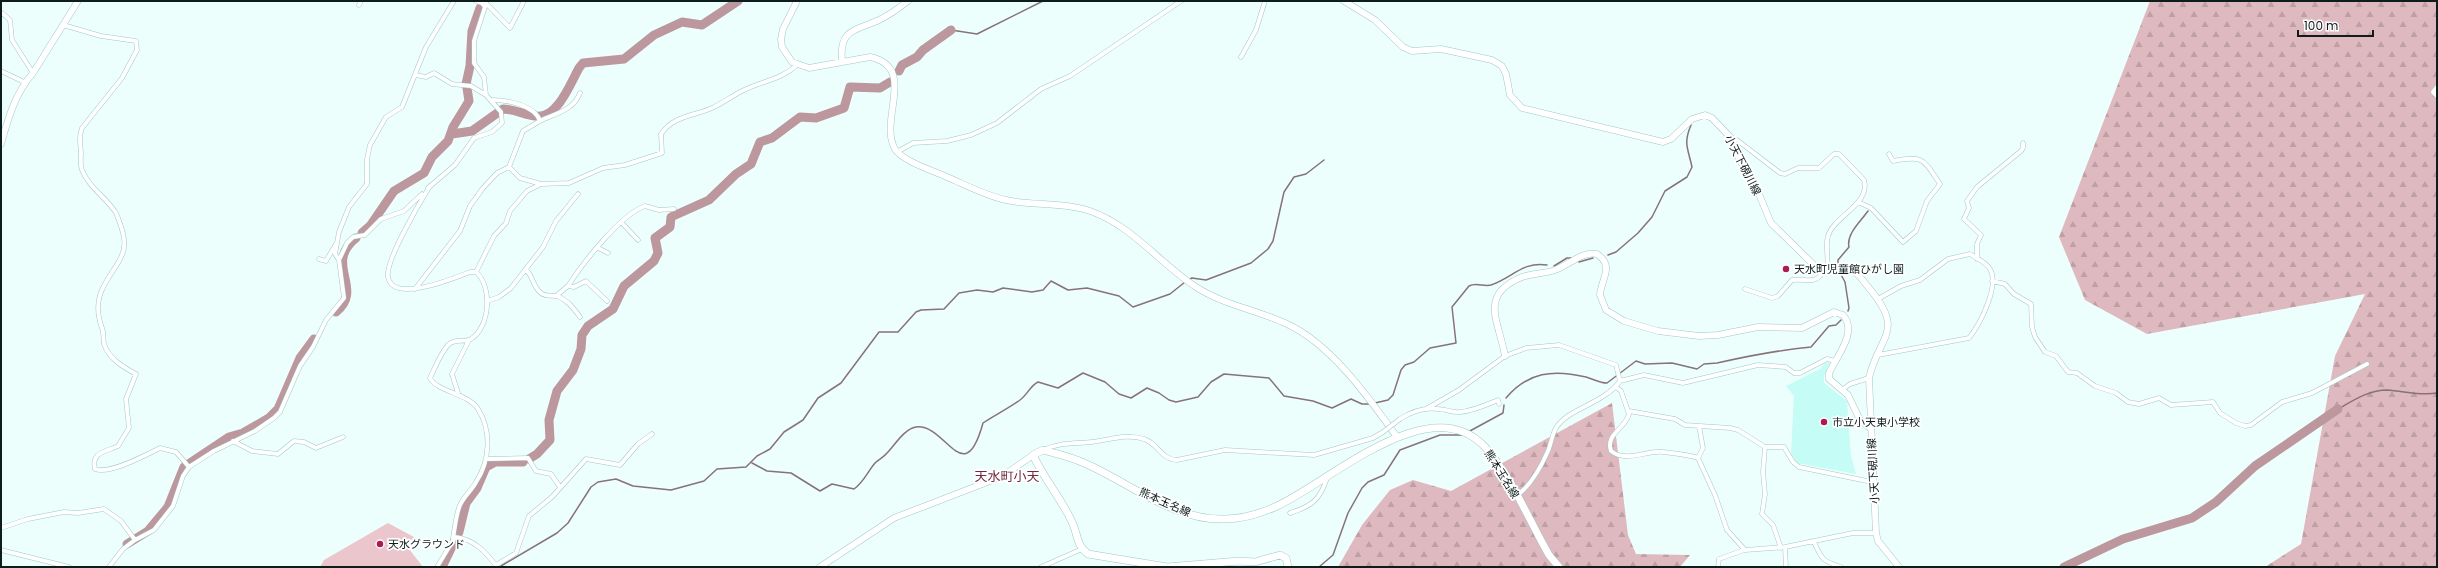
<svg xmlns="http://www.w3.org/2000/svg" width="2438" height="568" font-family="Poppins,'Noto Sans JP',sans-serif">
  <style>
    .built { fill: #c5fcf5 }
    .forest { fill: url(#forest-firs) }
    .pitch { fill: #ebc6cd }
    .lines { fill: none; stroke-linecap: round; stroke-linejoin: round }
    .stream { stroke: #877277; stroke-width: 1.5 }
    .river { stroke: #bc979e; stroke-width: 9 }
    .street-casing { stroke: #9ec9c4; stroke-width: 5 }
    .secondary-casing { stroke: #9ec9c4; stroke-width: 7 }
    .primary-casing { stroke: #9ec9c4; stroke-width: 8 }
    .street { stroke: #fff; stroke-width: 4 }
    .secondary { stroke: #fff; stroke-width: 6 }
    .primary { stroke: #fff; stroke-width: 7 }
    .street-bridge-casing { stroke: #9ec9c4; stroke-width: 5; stroke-linecap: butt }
    .street-bridge { stroke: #fff; stroke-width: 4 }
    .poi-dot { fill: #ab1a51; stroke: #fff; stroke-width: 1.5 }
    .labels { text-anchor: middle; stroke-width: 3.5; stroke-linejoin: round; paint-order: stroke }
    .street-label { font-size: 11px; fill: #0c1d1c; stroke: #fff }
    .poi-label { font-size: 11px; fill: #0c1d1c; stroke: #fff; text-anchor: start }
    .quarter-label { font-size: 13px; fill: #702b3e; stroke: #fff }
  </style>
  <defs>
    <pattern id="forest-firs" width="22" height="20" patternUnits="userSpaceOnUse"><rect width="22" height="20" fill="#dfb9c0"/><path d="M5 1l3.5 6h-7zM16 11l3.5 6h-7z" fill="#be9fa4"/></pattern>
  </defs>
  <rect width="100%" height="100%" fill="#edfffd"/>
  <!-- built -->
  <path class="built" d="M1830,362l-6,14v7l23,18 4,55 5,18 -59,-11 -6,-10 3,-57 -8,-10 34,-17 5,-6z"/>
  <!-- forest -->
  <path class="forest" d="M2150,1h287v566h-172l36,-23 34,-188 30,-62 -218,40 -62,-34 -26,-63z
    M1612,403l16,132 8,19 54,1 -10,12h-342l24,-42 28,-35 23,-10 38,11z"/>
  <!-- pitch -->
  <path class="pitch" d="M388,523l26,14 -8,8 17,22h-103l4,-7z"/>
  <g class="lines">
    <!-- stream -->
    <path class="stream" d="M951,30l26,4 66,-33
      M1608,255l8,-3 22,-19 14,-16 13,-26 22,-14 5,-10c-4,-19 -9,-23 -1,-42
      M1579,262l14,-4
      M1554,266l13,-8h6
      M1838,266v-6l11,-13c-3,-13 12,-26 19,-36
      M1839,271l6,11 4,26 -1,3
      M1188,280l4,-2 14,2 45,-17 17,-14 5,-8 11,-49 10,-15 12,-3 18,-14
      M1506,398c22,-26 47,-29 80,-21 7,2 14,6 21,6l29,-22 9,3 27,-1 25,6 7,-5 13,-1c31,-7 62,-13 94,-16l18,-21 7,-1 5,-5
      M1375,403l13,-3 5,-5 8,-25 4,-5 9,-3 16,-14 26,-5 -4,-36 17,-21c7,-4 15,1 22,-1 21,-7 32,-24 56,-20
      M2338,409c16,-9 31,-19 49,-19 17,1 33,6 50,3
      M1468,432l35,-19 1,-8
      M752,463l15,8 24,2 29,18 12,-7 22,5c10,-7 14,-18 21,-26 4,-4 9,-6 12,-10 8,-8 17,-24 29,-26 30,-4 48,65 67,-4 12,-8 26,-15 37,-23 8,-6 10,-14 18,-18l20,6 25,-15 22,9 14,12 12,4 16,-10 12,5 10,7 7,2 22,-5 13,-15 13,-8 45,4 15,18 29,5 19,7 19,-9 11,5h7
      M501,566l56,-33 11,-10 23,-36 7,-5 18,-3 17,7 38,4 33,-9 13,-12 29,-2 11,-11 13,-7 14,-17 19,-12 15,-22 23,-15 38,-51h19l18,-20 5,-2 23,-1 15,-16 18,-3 16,2 10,-4 29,4 11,-2 8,-9 17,9 19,-2 32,8 14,11 37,-13 15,-12
      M1319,567l14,-12 15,-42 14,-25 6,-6 16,-7 16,-25 40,-15h23"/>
    <!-- river -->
    <path class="river" d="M899,71l3,-6 15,-8 6,-7 28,-20
      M466,84l4,-18 2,-35 8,-23
      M452,134l20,-3 31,-22c11,0 22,6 33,7 21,4 35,-34 43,-48l4,-5 41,-4 30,-24 28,-13 20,3 36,-24
      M362,233l8,-7 24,-35 30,-18 8,-16 16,-16 5,-14 16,-26 -2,-13
      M336,312c29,-23 -13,-48 20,-74
      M529,459l8,-5 13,-14 -1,-20 8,-29 16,-21 8,-21 1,-14 6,-9 25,-17 11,-23 30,-25 4,-8 -3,-15 15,-11 1,-10 38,-17 27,-26 15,-10 9,-22 12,-4 28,-21 16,1 28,-10 6,-21 30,1 10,-6
      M127,544l21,-13 20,-24 16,-40 45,-30 14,-4 26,-15 9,-9 22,-51 14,-19
      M442,567l17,-35 7,-29 11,-15 9,-21 9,-5h28
      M2064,567l59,-28 69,-21 24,-16 39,-36 83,-57"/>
    <!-- street casing -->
    <g class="street-casing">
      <path id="street" d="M484,1l26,27 14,-27
        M359,5l2,-4
        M1,12l9,8 2,20 21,33
        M63,25l38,11 35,5 1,9 -15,28 -40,50c-3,8 -2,15 -1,24 0,5 -1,13 1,18 7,18 25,28 34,43 3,7 7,18 8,26 5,29 -39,44 -22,89 2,5 1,11 2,16 5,15 19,23 32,30l-10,25 3,29 -11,18c-13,6 -27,6 -23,23 14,6 51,-14 65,-21l16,4 13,15
        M1241,57l15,-27 9,-29
        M1,71l23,11
        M416,75l10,2 8,-4 18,11 19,2 15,9
        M2437,87l-4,5 4,4
        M492,100c15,0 43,5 48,21 16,-8 33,-10 40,-28
        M1732,139l5,1 43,33 5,1 13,-6h21l15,-14h5l25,26c7,24 -30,36 -36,56 -3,10 1,23 -1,34
        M897,152l16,-9 34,-2 24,-6 26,-12 44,-34 29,-13 111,-75
        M509,167l11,11 21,6
        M430,186c-10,16 -45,75 -42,91 4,27 67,1 82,-5h6c17,15 14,55 -5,67 -8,4 -16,-1 -23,6 -8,9 -13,23 -18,33 7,14 38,15 48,31 14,22 12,52 -2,73 -4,8 -12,14 -16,23 -4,9 -5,22 -7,33
        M428,188l27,-23 19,-27 18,-6 10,-9 -1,-11 -15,-17 -2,-18 -10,-14v-22l11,-34 -3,-4 -6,-2
        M1858,202l13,6 32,34 13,-11 11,-30 13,-17c-17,-25 -16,-29 -47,-23l-4,-7
        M621,222l17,18
        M598,248l10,5
        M319,259l7,2 10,-17
        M1977,259v-15l4,-9 -17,-16 5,-11 -2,-7 10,-14 44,-36 2,-3v-5
        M339,260l8,-17 6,-6 12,-2 16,-16 23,-8 18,-17
        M526,270c8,7 6,16 15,23 5,4 10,2 16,3 11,4 17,13 23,21
        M476,272l18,-36 12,-13 4,-12 17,-20 14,-7 28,-1 34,-15 22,-3 37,-12 -1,-19c13,-19 34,-18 51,-26 11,-5 20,-12 30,-17 19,-10 39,-11 55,-26
        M1992,281l13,3 9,10 17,10 1,23 3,10 10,15 11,4 12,16 9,1 18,13 21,7 12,9 11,2 20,-6 12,7 42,-3 7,11 16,10 9,3 6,-1 31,-23 30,-9 55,-29
        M568,286c14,-22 53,-72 77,-80l14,4 15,-1
        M415,289l45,-58 10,-25 13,-18 14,-15 12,-6 14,-36 17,-10
        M1745,289l27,9 6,-2 14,-16c15,-2 24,6 32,-10
        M556,296l12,-10 6,1 12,-6 21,20
        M487,301l12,-4 12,-9 32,-41 13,-26 22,-27
        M1878,355l91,-17c11,-14 31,-52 21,-69 -4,-7 -14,-11 -20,-15l-22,5 -28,21 -19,6 -23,13
        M1620,381l24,-6 39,8 75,-18 28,2 8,6h6l27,-14 8,2
        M1616,387l5,4 8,23c-3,14 -24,20 -18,37 15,12 36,-1 52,1 9,1 27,3 35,6l17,37 12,35 18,20 40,-3 68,-14h23
        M1842,390l8,-6 19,-6
        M458,393l-6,-19 17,-34
        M1426,409l33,-19 46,-34 21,-8 33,-3 57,20 4,16c-16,23 -52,27 -64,47 -4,7 -5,16 -8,23 -7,16 -17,35 -32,45
        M1629,411l46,8 10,6 45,3 8,2 27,17h19l9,15 6,5 68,14 7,-1
        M1400,419c11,-7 24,-12 38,-10 7,0 15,4 22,3 13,-1 26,-7 38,-12l1,4
        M233,441l19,10 26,3 16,-13 10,1 12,6 27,-11
        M1765,447l-2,25 2,22 -3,20 11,11 8,23
        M1043,450c17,-8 32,-6 49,-8 17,-2 35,-9 52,-3 14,4 16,20 33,21l48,-10 89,5 59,-17 10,-6
        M1698,458l5,-10 -4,-22
        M487,459l41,-1 8,13 15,3 9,13
        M1290,513c22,-7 30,-13 37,-35
        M1,528l27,-9 36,-7 14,1 26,-4 17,12 14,19
        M1814,542c8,18 9,19 27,25
        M1785,547l1,20
        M1,550l68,17
        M496,565l20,-12 13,-37 23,-19 34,-38 34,6 18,-21 14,-10
        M109,567l14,-18 12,-9 19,-10 19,-24 10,-30 6,-9 25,-16 41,-20 19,-13 6,-6 20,-46 13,-19 13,-27 18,-22 -5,-38 -4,-6 4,-22 10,-25 18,-23v-25l3,-14 16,-28 16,-10 24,-60 28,-46
        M437,567l18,-30c19,2 31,15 42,30
        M1041,567l41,-18
        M1718,567l1,-8 25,-9"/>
    </g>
    <!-- secondary casing -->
    <g class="secondary-casing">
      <path id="secondary" d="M797,1l-14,28 -2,10 1,8 10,15 17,6 61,-11c48,10 8,63 25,92 7,12 39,22 52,28 19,8 39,19 59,23 27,6 58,2 84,11 43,15 69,52 106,76 28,18 61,23 91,37 44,20 82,74 110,113
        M1344,1l31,19 28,27 9,4 29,-2 51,11 10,6 4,8 4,21 12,13 141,34 8,-3 21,-20 13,-4 7,3 20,21 8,22 11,14 20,48 45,44c12,5 24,-3 33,1 8,3 14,13 20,20 37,44 10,47 0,90l7,155 2,8 21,26
        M842,61c-3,-32 13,-30 37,-41 11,-5 20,-12 29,-19
        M1,144c7,-25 14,-51 32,-71l45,-72
        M1505,356c-6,-35 -27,-61 17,-79 11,-4 22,-3 33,-7 14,-5 27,-19 42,-16 18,12 4,25 3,41l6,15 18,11 34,10 41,5 19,-1 40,-8 44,1 32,-16 9,3c15,17 -6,41 -14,58v6l19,16 12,25 11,9
        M820,567l74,-49 109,-42 30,-21"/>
    </g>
    <!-- primary casing -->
    <g class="primary-casing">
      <path id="primary" d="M1288,567l-2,-9 -6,-3 -25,7 -16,-1 -72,6 -79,-13c-12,-9 -10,-20 -16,-32 -11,-24 -28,-43 -39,-67l10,-5c14,4 28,7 41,13 45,19 89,58 141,56 18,0 34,-5 50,-12 54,-24 155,-120 210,-60 25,27 45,75 64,108l10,12"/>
    </g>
    <!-- street -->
    <use href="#street" class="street"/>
    <!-- secondary -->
    <use href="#secondary" class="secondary"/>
    <!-- primary -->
    <use href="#primary" class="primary"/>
    <!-- street-bridge casing -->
    <g class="street-bridge-casing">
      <path id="street-bridge" d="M1383,432l17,-13"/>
    </g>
    <!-- street-bridge -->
    <use href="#street-bridge" class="street-bridge"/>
  </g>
  <!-- markers -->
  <g class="poi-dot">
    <circle cx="1786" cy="269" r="4"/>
    <circle cx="1824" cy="422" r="4"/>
    <circle cx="380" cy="544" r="4"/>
  </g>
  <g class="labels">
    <!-- street labels -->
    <g class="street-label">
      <text transform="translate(1743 165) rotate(63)" y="4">小天下硯川線</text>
      <text transform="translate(1873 471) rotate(-93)" y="4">小天下硯川線</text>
      <text transform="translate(1502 474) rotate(58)" y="4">熊本玉名線</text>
      <text transform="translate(1165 502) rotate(24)" y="4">熊本玉名線</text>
    </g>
    <!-- poi labels -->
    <g class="poi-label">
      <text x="1794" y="273">天水町児童館ひがし園</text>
      <text x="1832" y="426">市立小天東小学校</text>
      <text x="388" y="548">天水グラウンド</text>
    </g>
    <!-- quarter labels -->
    <g class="quarter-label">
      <text x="1007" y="481">天水町小天</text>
    </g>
  </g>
  <!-- border -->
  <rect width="2438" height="568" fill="none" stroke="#0c1d1c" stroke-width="4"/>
  <!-- scale -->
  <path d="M2298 30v6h75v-6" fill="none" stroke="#0c1d1c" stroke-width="2"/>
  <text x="2304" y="30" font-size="12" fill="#0c1d1c" stroke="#ffffff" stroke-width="3" paint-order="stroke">100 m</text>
</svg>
